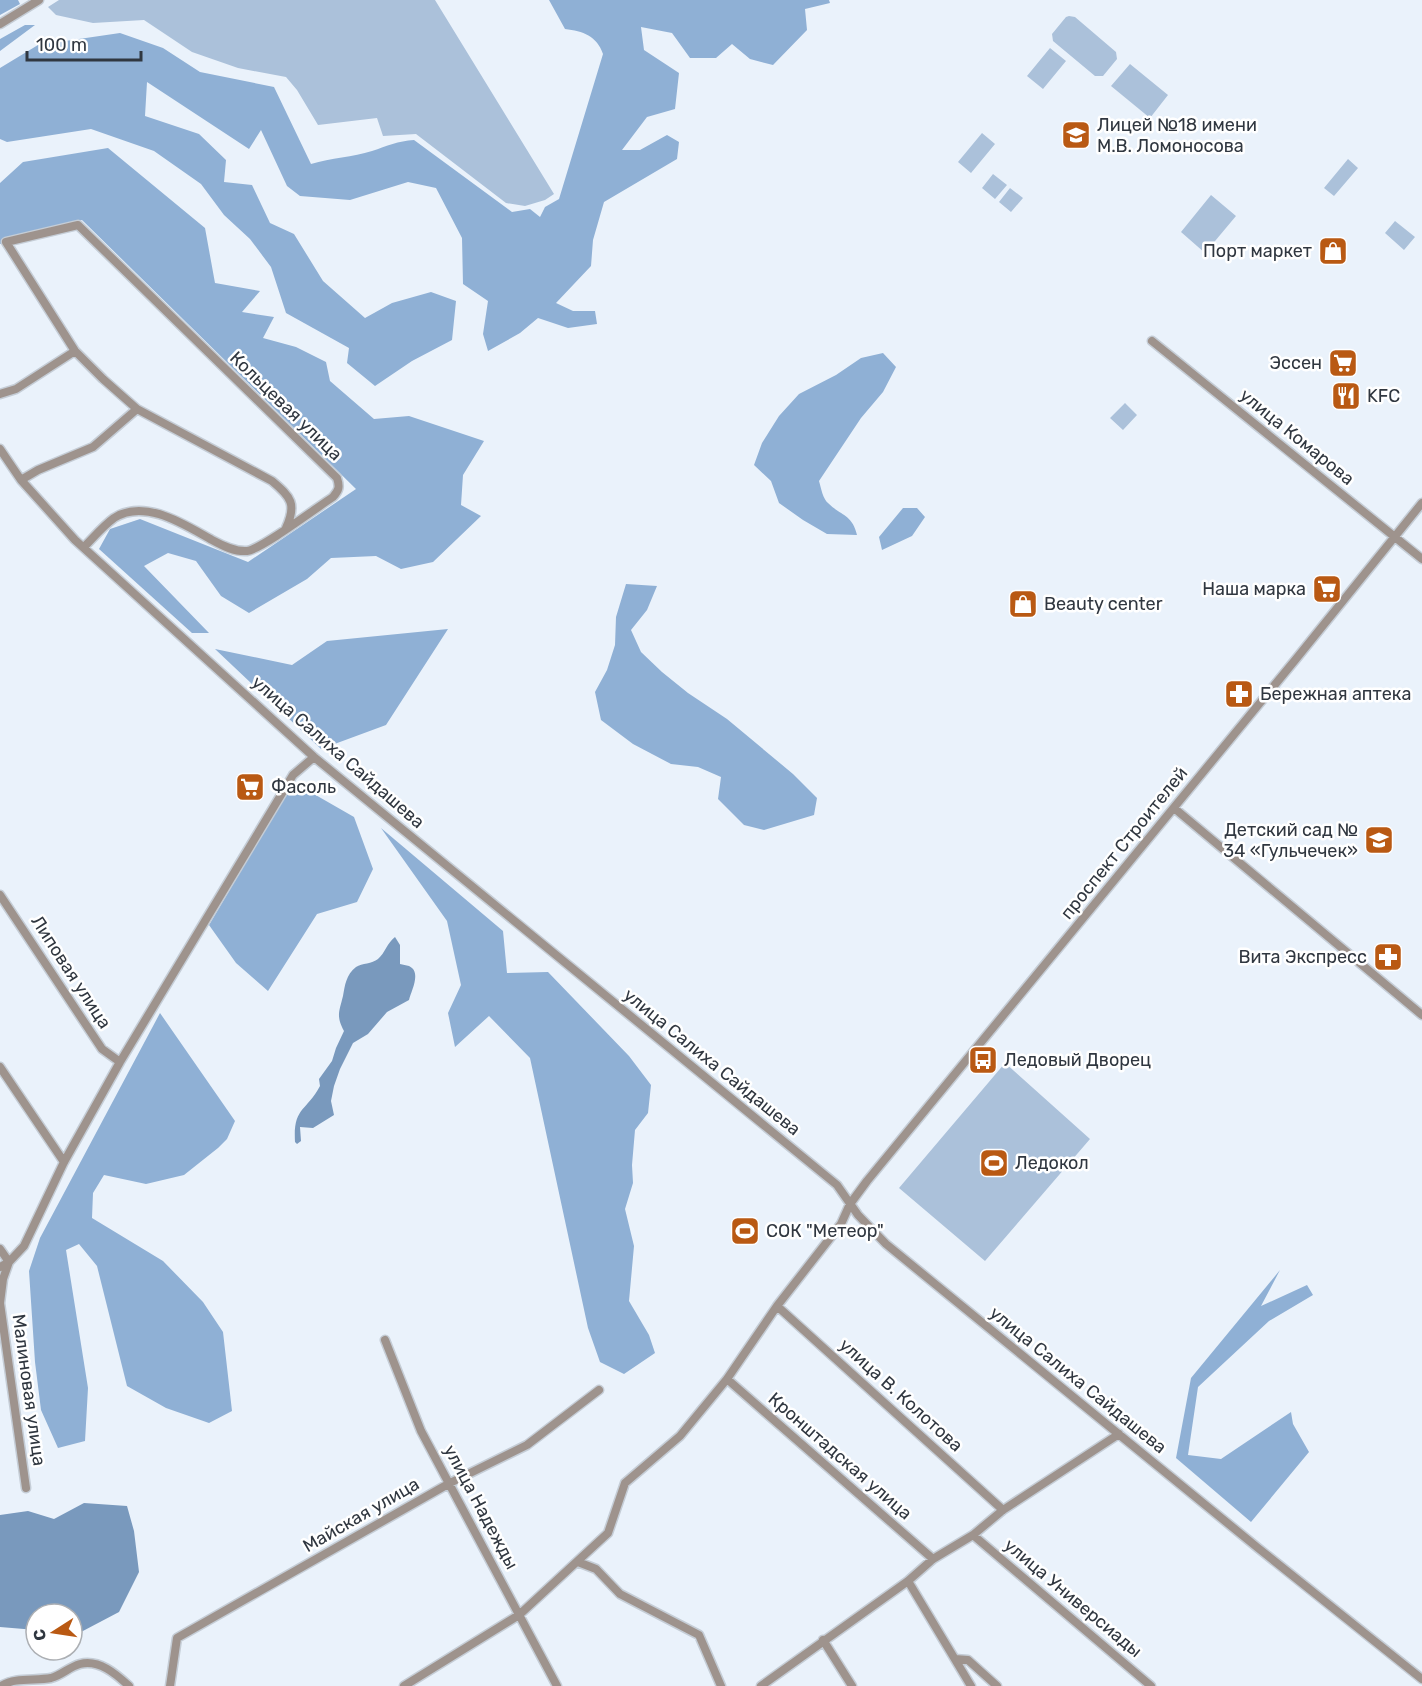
<svg xmlns="http://www.w3.org/2000/svg" width="1422" height="1686" font-family="Rubik,sans-serif">
  <style>
    .green { fill: #abc1da }
    .forest { fill: #8fb0d5 }
    .water { fill: #7999bd }
    .lines { fill: none; stroke-linecap: round; stroke-linejoin: round }
    .minor-casing { stroke: #c5cdd6; stroke-width: 11 }
    .minor { stroke: #9e938d; stroke-width: 8 }
    .labels { text-anchor: middle; stroke-width: 5; stroke-linejoin: round; paint-order: stroke }
    .poi-label { font-size: 18px; fill: #303740; stroke: #fff; text-anchor: start }
    .street-label { font-size: 18px; fill: #303740; stroke: #fff }
  </style>
  <rect width="100%" height="100%" fill="#eaf2fb"/>
  <!-- green -->
  <path class="green" d="M59,0h376l119,194 -9,6 -20,6 -19,-3 -90,-69 -33,2 -6,-18 -59,7 -21,-35 -11,-13 -48,-9 -46,-16 -48,-32 -51,3 -37,-8 -8,-8z
    M1069,16l6,1 41,35 1,7 -14,17h-8l-42,-35 -1,-7 14,-17z
    M1050,48l16,13 -23,28 -16,-13z
    M1130,64l38,31 -18,23 -39,-32z
    M982,133l13,11 -24,29 -13,-11z
    M1348,159l10,9 -24,28 -10,-8z
    M993,174l14,11 -12,14 -13,-11z
    M1010,188l13,10 -12,14 -12,-10z
    M1211,195l25,21 -31,37 -24,-21z
    M1395,221l20,16 -11,13 -19,-17z
    M1125,403l12,12 -14,15 -13,-12z
    M1005,1063l85,76 -105,122 -86,-73z"/>
  <!-- forest -->
  <path class="forest" d="M0,0h18l2,4 -20,11z
    M549,0h280l1,3 -25,6 2,21 -34,35 -23,-6 -18,-15 -16,14h-26l-18,-25 -31,-6 3,23 35,23 -4,36 -28,8 -25,33h18l27,-15 12,7 -2,17 -73,43 -11,38 -2,26 -35,37 17,8h22l2,13 -29,4 -30,-10 -18,15 -32,18 -5,-17 5,-33 -25,-17 -1,-46 -26,-50 -28,-6 -58,18 -50,-4 -13,-10 -26,-56 -12,19 -102,-67 -2,34 54,18 27,26 -2,22 28,3 18,38 24,11 29,47 42,37 27,-15 39,-11 25,9 -4,39 -40,21 -37,25 -28,-23 2,-15 -63,-35 -15,-46 -21,-28 -26,-24 -23,-31 -47,-33 -63,-22 -84,13 -7,-3v-71l38,-23 82,-12 43,15 37,24 74,15 37,77c20,-6 42,-7 61,-13 15,-5 26,-10 42,-11l98,72 18,-3 10,8 5,-10 14,-8 44,-145c-6,-18 -20,-23 -38,-25z
    M25,25h10l-35,26v-12z
    M108,148l97,80 10,55 45,8 -18,21 32,5 -11,21 33,9 30,15 4,19 44,38 35,-3 75,25 -21,34 -2,30 20,11 -48,46 -32,7 -25,-13 -45,2 -24,21 -58,34 -28,-17 -25,-35 -28,-8 -24,13 65,67h-17l-93,-84 11,-20 30,-10 108,43 108,-73 -274,-269 -82,24v-61l23,-21z
    M883,353l13,14 -13,25 -22,26 -42,63c2,7 4,18 9,22 13,13 24,11 29,32l-30,-1 -24,-14 -24,-17 -8,-22 -17,-16 8,-22 17,-27 20,-22 37,-19 25,-17z
    M903,508h14l8,9 -13,19 -30,14 -3,-13z
    M626,584l31,2 -10,24 -16,20 10,22 21,20 26,21 39,26 66,55 24,24 -3,17 -50,15 -20,-5 -26,-26 3,-22 -23,-10 -27,-3 -38,-20 -32,-24 -6,-28 12,-22 8,-25 1,-28z
    M448,629l-62,96 -65,24 -106,-100 77,16 35,-24z
    M293,782l61,35 19,52 -16,33 -40,12 -49,77 -32,-28 -27,-38z
    M381,828l122,103 4,42 41,-1 81,84 22,29 -3,28 -13,17 -3,35 1,18 -8,26 9,37 -5,55 20,34 6,18 -31,21 -24,-12 -12,-34 -58,-270 -41,-42 -34,31 -7,-34 13,-28 -14,-64z
    M160,1013l75,108 -8,18 -9,9 -34,27 -38,9 -42,-9 -11,18 -1,25 71,43 40,41 20,30 9,79 -23,12 -43,-15 -39,-22 -30,-120 -18,-22 -13,6 22,138 -3,53 -27,7 -17,-38 -6,-48 -6,-91 11,-33z
    M1280,1270l-19,36 46,-21 6,10 -44,26 -71,66 -10,68 33,4 70,-47 2,12 16,28 -58,70 -75,-64 15,-80z"/>
  <!-- water -->
  <path class="water" d="M395,937l5,8v19c3,1 6,1 9,2 13,6 2,25 0,34l-22,12 -19,22 -15,9 -13,26 -6,17 -3,15 3,14 -21,13 -13,-1 1,14 -4,3 -2,-2c-2,-35 11,-30 25,-56l-1,-7 13,-18 4,-13 8,-17c-8,-15 -5,-19 -1,-35 2,-11 3,-21 13,-29 6,-4 16,-3 22,-8 7,-6 9,-16 17,-22z
    M84,1503l43,3 7,25 5,41 -20,40 -38,20h-9v-18h-36v16l-36,-3v-112l28,-4 26,8z"/>
  <g class="lines">
    <!-- minor casing -->
    <g class="minor-casing">
      <path id="minor" d="M0,24l39,-24
        M1152,341l270,218
        M0,394l16,-5 59,-38
        M0,449l21,31 54,60 239,217 523,428 21,30 28,29 372,304 164,131
        M21,480l17,-10 55,-23 44,-38
        M84,547c9,-9 19,-21 30,-29 31,-20 71,7 98,22 11,6 23,12 35,11 15,-2 69,-43 86,-54 6,-7 7,-10 4,-19l-259,-253 -72,17 69,109 28,28 34,30 135,72c19,16 25,23 14,47
        M1174,808l248,207
        M0,895l102,154 18,13
        M0,1067l64,95
        M0,1249l9,13 -6,17 -3,24 26,185
        M0,1267l9,-5 15,-16 40,-84 56,-100 173,-287 21,-18
        M777,1306l226,204
        M385,1340l36,91 136,255
        M727,1379l206,180
        M973,1535l178,151
        M578,1562l18,7 24,25 79,41 22,51
        M908,1581l63,105
        M823,1640l29,46
        M955,1659l13,1 29,26
        M1,1686c14,-9 34,-5 50,-8 11,-3 18,-11 29,-14 19,-5 36,10 49,22
        M170,1686l7,-48 273,-155 77,-38 72,-55
        M404,1686l115,-71 89,-82 17,-50 55,-47 47,-57 50,-73 64,-82 9,-20 17,-23 429,-522 126,-156
        M761,1686l147,-105 25,-22 40,-24 30,-25 116,-76"/>
    </g>
    <!-- minor -->
    <use href="#minor" class="minor"/>
  </g>
  <!-- icons -->
  <defs>
    <g id="school-square" transform="scale(1.5)"><rect x="-9" y="-9" width="18" height="18" rx="4" fill="#b95913" stroke="#fff"/><path d="M0-5L7-2L0 1L-7-2ZM-4 1L0 2.5L4 1V4Q0 6-4 4Z" fill="#fff"/></g>
    <g id="shop-square" transform="scale(1.5)"><rect x="-9" y="-9" width="18" height="18" rx="4" fill="#b95913" stroke="#fff"/><path d="M-5-2.5h2.3a2.7 3.5 0 0 1 5.4 0H5L5.5 6h-11ZM-1.5-2.5h3a1.5 2.3 0 0 0-3 0Z" fill="#fff"/></g>
    <g id="supermarket-square" transform="scale(1.5)"><rect x="-9" y="-9" width="18" height="18" rx="4" fill="#b95913" stroke="#fff"/><path d="M-6-5.5h2.5l.6 2H6L4.5 2H-2.5L-4.4-4H-6ZM-1.5 3.2a1.3 1.3 0 1 0 .1 0ZM3 3.2a1.3 1.3 0 1 0 .1 0Z" fill="#fff"/></g>
    <g id="restaurant-square" transform="scale(1.5)"><rect x="-9" y="-9" width="18" height="18" rx="4" fill="#b95913" stroke="#fff"/><path d="M-5-6h1v4h1v-4h1v4h1v-4h1v5L-1.5 .5V6h-2V.5L-5-1ZM5-6V6H3V1.5H1.5Q1.5-4 5-6Z" fill="#fff"/></g>
    <g id="pharmacy-square" transform="scale(1.5)"><rect x="-9" y="-9" width="18" height="18" rx="4" fill="#b95913" stroke="#fff"/><path d="M-2-6h4v4h4v4h-4v4h-4v-4h-4v-4h4Z" fill="#fff"/></g>
    <g id="bus-square" transform="scale(1.5)"><rect x="-9" y="-9" width="18" height="18" rx="4" fill="#b95913" stroke="#fff"/><path d="M-5-6H5V4H4V6H2V4H-2V6H-4V4H-5ZM-3.5-4V0h7V-4ZM-3.5 1.2v1.5H-2V1.2ZM2 1.2v1.5H3.5V1.2Z" fill="#fff"/></g>
    <g id="stadium-square" transform="scale(1.5)"><rect x="-9" y="-9" width="18" height="18" rx="4" fill="#b95913" stroke="#fff"/><path d="M0-5a6.5 5 0 1 0 0 10a6.5 5 0 1 0 0-10ZM-3.5-1.8h7v3.6h-7Z" fill="#fff"/></g>
  </defs>
  <g fill-rule="evenodd">
    <use href="#school-square" x="1076" y="135"/>
    <use href="#shop-square" x="1333" y="251"/>
    <use href="#supermarket-square" x="1343" y="363"/>
    <use href="#restaurant-square" x="1346" y="396"/>
    <use href="#supermarket-square" x="1327" y="589"/>
    <use href="#shop-square" x="1023" y="604"/>
    <use href="#pharmacy-square" x="1239" y="694"/>
    <use href="#supermarket-square" x="250" y="787"/>
    <use href="#school-square" x="1379" y="840"/>
    <use href="#pharmacy-square" x="1388" y="957"/>
    <use href="#bus-square" x="983" y="1060"/>
    <use href="#stadium-square" x="994" y="1163"/>
    <use href="#stadium-square" x="745" y="1231"/>
  </g>
  <g class="labels">
    <!-- poi labels -->
    <g class="poi-label">
      <text x="1097" y="131">Лицей №18 имени<tspan x="1097" dy="21">М.В. Ломоносова</tspan></text>
      <text x="1312" y="257" text-anchor="end">Порт маркет</text>
      <text x="1322" y="369" text-anchor="end">Эссен</text>
      <text x="1367" y="402">KFC</text>
      <text x="1306" y="595" text-anchor="end">Наша марка</text>
      <text x="1044" y="610">Beauty center</text>
      <text x="1260" y="700">Бережная аптека</text>
      <text x="271" y="793">Фасоль</text>
      <text x="1358" y="836" text-anchor="end">Детский сад №<tspan x="1358" dy="21">34 «Гульчечек»</tspan></text>
      <text x="1367" y="963" text-anchor="end">Вита Экспресс</text>
      <text x="1004" y="1066">Ледовый Дворец</text>
      <text x="1015" y="1169">Ледокол</text>
      <text x="766" y="1237">СОК "Метеор"</text>
    </g>
    <!-- street labels -->
    <g class="street-label">
      <text transform="translate(286 406) rotate(44)" y="6">Кольцевая улица</text>
      <text transform="translate(1297 437) rotate(39)" y="6">улица Комарова</text>
      <text transform="translate(338 752) rotate(41)" y="6">улица Салиха Сайдашева</text>
      <text transform="translate(1124 843) rotate(-51)" y="6">проспект Строителей</text>
      <text transform="translate(71 972) rotate(57)" y="6">Липовая улица</text>
      <text transform="translate(712 1062) rotate(39)" y="6">улица Салиха Сайдашева</text>
      <text transform="translate(1078 1380) rotate(39)" y="6">улица Салиха Сайдашева</text>
      <text transform="translate(29 1390) rotate(82)" y="6">Малиновая улица</text>
      <text transform="translate(901 1395) rotate(42)" y="6">улица В. Колотова</text>
      <text transform="translate(840 1456) rotate(41)" y="6">Кронштадская улица</text>
      <text transform="translate(481 1507) rotate(62)" y="6">улица Надежды</text>
      <text transform="translate(361 1515) rotate(-30)" y="6">Майская улица</text>
      <text transform="translate(1073 1598) rotate(40)" y="6">улица Универсиады</text>
    </g>
  </g>
  <!-- north arrow -->
  <g transform="translate(54 1632) rotate(258)"><circle r="28" fill="#ffffff" stroke="#acafb3" stroke-width="1.5"/>
  <path d="M0-4.5L10 22L0 15L-10 22Z" fill="#b95913"/>
  <text y="-9" font-size="16" font-weight="bold" text-anchor="middle" fill="#303740">С</text>
  </g>
  <!-- scale -->
  <path d="M27 51v9h114v-9" fill="none" stroke="#303740" stroke-width="3"/>
  <text x="36" y="51" font-size="18" fill="#303740" stroke="#ffffff" stroke-width="4.5" paint-order="stroke">100 m</text>
</svg>
